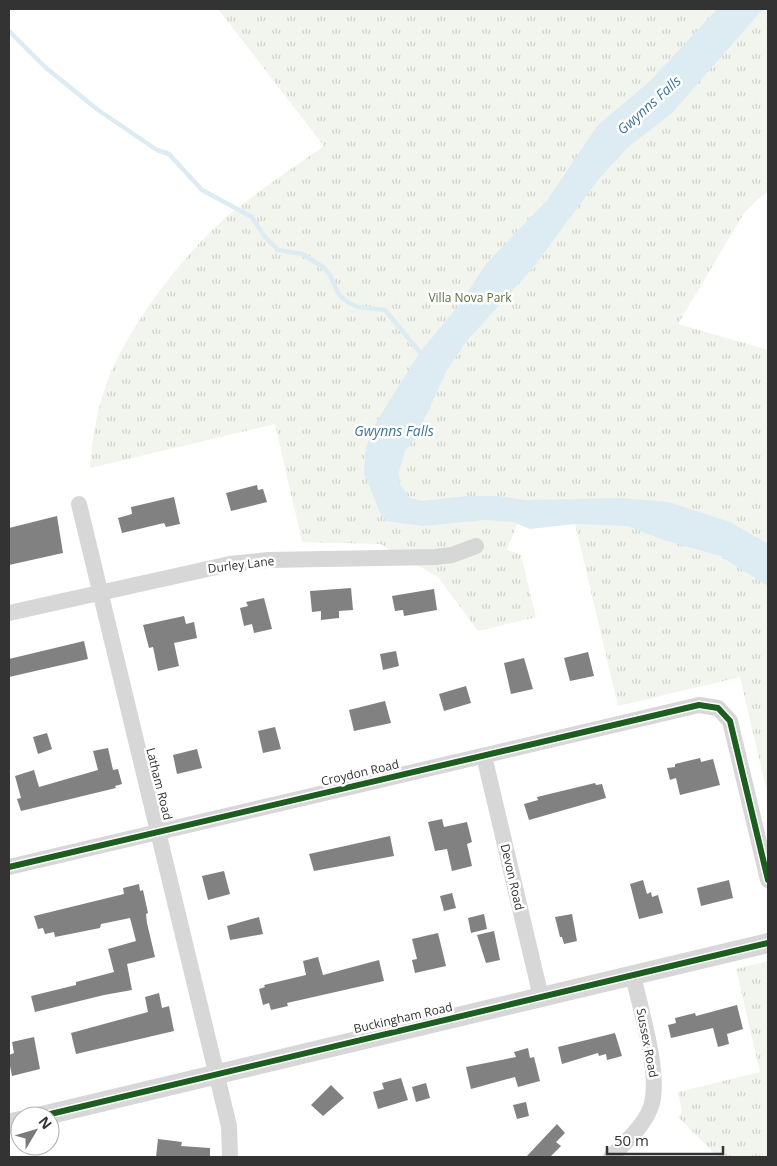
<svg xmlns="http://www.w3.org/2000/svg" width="777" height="1166" font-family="'Open Sans',sans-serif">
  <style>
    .park { fill: url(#park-tufts) }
    .water { fill: #ddebf3 }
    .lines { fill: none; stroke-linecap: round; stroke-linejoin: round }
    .stream { stroke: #ddebf3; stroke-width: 4.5 }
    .building { fill: #818181 }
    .minor { stroke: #d7d7d7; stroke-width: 16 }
    .tertiary { stroke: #d7d7d7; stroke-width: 20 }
    .cycleway-casing { stroke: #fff; stroke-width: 9 }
    .cycleway { stroke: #1b5e20; stroke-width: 6 }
    .labels { text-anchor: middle; stroke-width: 5; stroke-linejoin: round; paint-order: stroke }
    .park-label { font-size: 12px; fill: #56703f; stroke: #fff }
    .street-label { font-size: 12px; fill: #333; stroke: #fff }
    .water-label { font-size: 14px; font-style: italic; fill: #3f7597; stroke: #fff }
  </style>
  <defs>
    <pattern id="park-tufts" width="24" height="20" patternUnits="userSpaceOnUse" patternTransform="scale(1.25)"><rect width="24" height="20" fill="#f1f5ed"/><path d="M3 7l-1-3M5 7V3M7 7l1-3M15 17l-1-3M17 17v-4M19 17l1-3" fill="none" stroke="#cfd2cc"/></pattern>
  </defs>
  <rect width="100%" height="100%" fill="#fff"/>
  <!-- park -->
  <path class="park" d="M218,9h550v181l-24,23 -66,111 90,26v447l-28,-120 -122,29 -49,-208 -51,24 -11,28 14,5 15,62 -58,14 -40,-54 -58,-33 -78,-2 -27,-118 -185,44c2,-30 7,-58 17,-86 21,-56 81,-135 128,-172 29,-23 59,-43 89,-64z
    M768,961v196h-50l-40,-40 4,-5 -4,-20 82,-20 -24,-103z"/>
  <!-- water -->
  <path class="water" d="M717,9h46l-91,104 -45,35 -29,32 -66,89 -66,73 -19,28 -30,65 -12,16 -6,21 1,12 10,14 12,3 45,-5h30l29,4 95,-2 47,4 62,20 38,22v42l-48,-30 -56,-16 -37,-14 -52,-2 -45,5 -17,-7 -29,-2 -61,6 -37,-5 -5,-6 -17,-42 2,-25 9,-24 45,-72 40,-48 26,-40 62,-65 49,-73 53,-45z"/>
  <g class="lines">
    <!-- stream -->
    <path class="stream" d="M9,31l36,36 53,43 59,40 12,4 33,36 50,27 13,20 13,13 24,4 21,13 7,8 9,20 10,8 9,4 27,3 38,46"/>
  </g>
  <!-- building -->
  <path class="building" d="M257,485l1,5 5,-1 4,13 -36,9 -5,-18z
    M174,497l6,27 -14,3 -2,-4 -42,10 -4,-15 14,-4 -1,-7z
    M57,516l6,37 -54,12v-37z
    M351,588l2,22 -14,1v7l-18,2v-9l-9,1 -2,-21z
    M434,589l3,21 -33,6 -1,-6 -8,1 -3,-15z
    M264,598l8,31 -18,4 -2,-9 -8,2 -4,-18 8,-2 -2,-4z
    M184,616l2,8 8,-2 3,16 -23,5 5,23 -21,5 -5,-24 -4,1 -6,-23z
    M84,641l4,18 -79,18v-18z
    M396,651l3,15 -16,4 -3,-16z
    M588,652l6,24 -24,5 -6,-23z
    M524,658l9,31 -22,5 -7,-31z
    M466,686l5,17 -27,8 -5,-17z
    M385,701l6,22 -37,8 -5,-21z
    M275,727l6,22 -18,4 -5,-22z
    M47,733l5,16 -14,5 -5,-17z
    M108,748l5,22 5,-1 4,15 -7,2 1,2 -95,23 -4,-12 4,-1 -6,-22 19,-6 5,17 59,-17 -5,-19z
    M197,749l5,19 -25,6 -4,-19z
    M700,758l1,4 12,-3 7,26 -40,10 -4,-17 -6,2 -3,-12 8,-1v-3z
    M595,783l1,2 6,-1 4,14 -77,22 -5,-16 14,-4 -1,-3z
    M442,819l2,8 23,-5 5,20 -5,2 5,22 -20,5 -5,-22 -12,2 -7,-29z
    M390,836l4,20 -80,15 -5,-17z
    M224,871l6,23 -22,6 -6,-24z
    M643,880l4,14 4,-2 1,5 6,-2 5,18 -24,6 -9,-35z
    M729,880l4,18 -32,8 -4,-18z
    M139,884l1,7 3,-1 5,23 -2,1 1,9 8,34 -28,7 5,26 -28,5 -69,17 -4,-16 45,-11v-3l38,-10 -6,-23 28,-8 -6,-23 -29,6 -1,4 -45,9 -1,-5 -9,2 -2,-6 -5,1 -4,-13 90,-22 -1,-6z
    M452,893l4,15 -12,3 -4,-15z
    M484,914l3,15 -16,4 -3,-15z
    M572,914l5,27 -13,3 -2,-7h-2l-5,-20z
    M259,917l4,17 -33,6 -3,-14z
    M494,931l6,29 -14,3 -9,-28z
    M438,933l8,33 -31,7 -3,-13 5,-1 -5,-20z
    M318,957l5,18 56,-15 5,21 -97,22 1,3 -17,4 -2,-7 -6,2 -4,-16 6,-2 -1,-2 42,-10 -3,-14z
    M159,993l3,15 7,-2 5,25 -98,23 -5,-21 77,-21 -3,-15z
    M737,1005l6,24 -16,5 2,10 -11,3 -5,-19 -42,10 -3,-13 8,-2 -1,-5 20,-5 1,3z
    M615,1033l7,23 -15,4 -1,-6 -7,2 -1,-3 -36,11 -4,-17z
    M34,1037l6,32 -28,7 -3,-15v-6l5,-2 -2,-11z
    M528,1048l2,10 4,-1 6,24 -22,6 -3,-10 -44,12 -5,-22 50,-10 -2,-5z
    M401,1078l7,22 -30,9 -5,-17 11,-3 -2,-6z
    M426,1083l4,15 -14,4 -4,-15z
    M331,1085l13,13 -21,18 -12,-11z
    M526,1102l3,14 -12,3 -4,-14z
    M557,1124l8,9 -9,9 5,4 -11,11h-24z
    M158,1139l24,3 -1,4 29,2v9h-54z"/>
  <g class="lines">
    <!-- minor -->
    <path class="minor" d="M79,504l150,622 1,31
      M9,613l221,-49 38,-4 167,-3 17,-2 24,-9
      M484,756l57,241
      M9,867l690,-162 19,3 12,13 38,159
      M611,1157c14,-15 36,-33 41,-54 8,-32 -12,-95 -19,-128"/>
    <!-- tertiary -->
    <path class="tertiary" d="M42,1116l726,-173
      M9,1124l11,-3"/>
    <!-- cycleway casing -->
    <g class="cycleway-casing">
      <path id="cycleway" d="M9,867l690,-162 19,3 12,13 38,159
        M42,1116l726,-173"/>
    </g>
    <!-- cycleway -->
    <use href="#cycleway" class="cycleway"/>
  </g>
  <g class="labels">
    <!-- park labels -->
    <g class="park-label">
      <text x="470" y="302">Villa Nova Park</text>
    </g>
    <!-- street labels -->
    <g class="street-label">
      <text transform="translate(241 565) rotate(-7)" y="4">Durley Lane</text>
      <text transform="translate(360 773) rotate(-13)" y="4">Croydon Road</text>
      <text transform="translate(159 784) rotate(76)" y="4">Latham Road</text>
      <text transform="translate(512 877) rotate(77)" y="4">Devon Road</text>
      <text transform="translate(403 1018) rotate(-13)" y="4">Buckingham Road</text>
      <text transform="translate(647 1043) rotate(79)" y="4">Sussex Road</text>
    </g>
    <!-- water labels -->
    <g class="water-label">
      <text transform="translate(649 105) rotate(-42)" y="5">Gwynns Falls</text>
      <text x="394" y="436">Gwynns Falls</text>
    </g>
  </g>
  <!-- border -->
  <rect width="777" height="1166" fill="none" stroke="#333333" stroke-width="20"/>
  <!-- north arrow -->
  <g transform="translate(35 1131) rotate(52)"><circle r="24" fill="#ffffff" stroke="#adadad"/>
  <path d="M0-4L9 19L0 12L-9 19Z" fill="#7a7a7a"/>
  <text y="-8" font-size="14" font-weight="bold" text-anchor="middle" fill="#333333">N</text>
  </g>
  <!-- scale -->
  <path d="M607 1146v8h116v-8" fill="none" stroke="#333333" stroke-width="2.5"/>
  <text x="614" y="1146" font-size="15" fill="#333333" stroke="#ffffff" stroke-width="4" paint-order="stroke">50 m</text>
</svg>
